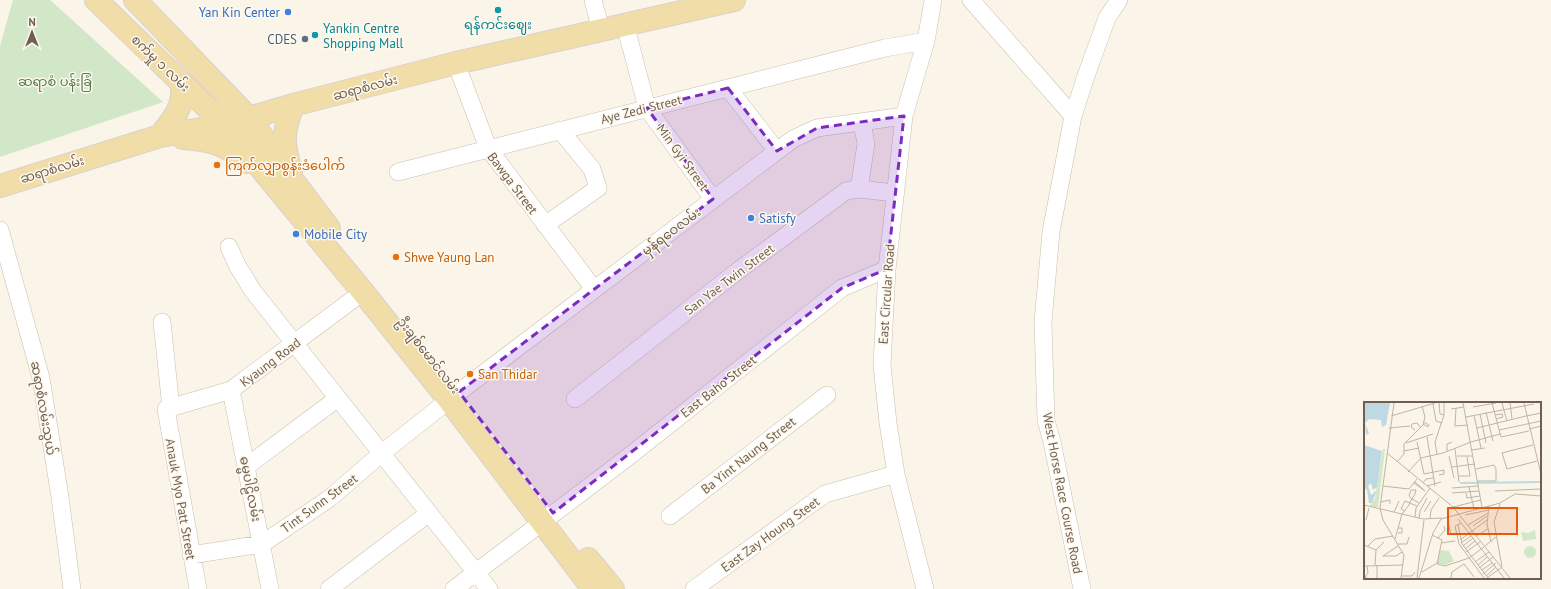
<svg xmlns="http://www.w3.org/2000/svg" width="1551" height="589" font-family="'PT Sans','Noto Sans Myanmar',sans-serif">
  <style>
    .green { fill: #d2e6c8 }
    .lines { fill: none; stroke-linecap: round; stroke-linejoin: round }
    .minor-casing { stroke: #cbbeaf; stroke-width: 18 }
    .major-casing { stroke: #d8d2ce; stroke-width: 24 }
    .minor { stroke: #fff; stroke-width: 17 }
    .major { stroke: #f1dda8; stroke-width: 22 }
    .marked { fill: #7b2cbf; fill-opacity: 0.2; stroke: #7b2cbf; stroke-width: 3; stroke-dasharray: 8 5; stroke-linejoin: round }
    .culture-dot { fill: #0f9aa8; stroke: #fdf9ee; stroke-width: 1.5 }
    .shop-dot { fill: #3f7fe0; stroke: #fdf9ee; stroke-width: 1.5 }
    .service-dot { fill: #5c6f8a; stroke: #fdf9ee; stroke-width: 1.5 }
    .food-dot { fill: #e8710a; stroke: #fdf9ee; stroke-width: 1.5 }
    .labels { text-anchor: middle; stroke-width: 3; stroke-linejoin: round; paint-order: stroke }
    .shop-label { font-size: 13px; fill: #366cbe; stroke: #fdf9ee; text-anchor: start }
    .culture-label { font-size: 13px; fill: #0d838f; stroke: #fdf9ee }
    .service-label { font-size: 13px; fill: #4e5e75; stroke: #fdf9ee; text-anchor: end }
    .street-label { font-size: 13px; fill: #725e4f; stroke: #fdf9ee }
    .park-label { font-size: 13px; fill: #557b4b; stroke: #fdf9ee }
    .food-label { font-size: 13px; fill: #c56008; stroke: #fdf9ee; text-anchor: start }
    .inset-river { fill: none; stroke: #bfd9e2; stroke-width: 2 }
    .inset-road { fill: none; stroke: #c0b4a6; stroke-width: 1 }
    .view { fill: #e8590c; fill-opacity: 0.15; stroke: #e8590c; stroke-width: 2 }
    .inset-edge { fill: none; stroke: #725e4f; stroke-width: 2 }
  </style>
  <rect width="100%" height="100%" fill="#faf5e8"/>
  <!-- green -->
  <path class="green" d="M13,0h37l113,102 -163,55v-111z"/>
  <g class="lines">
    <!-- minor casing -->
    <g class="minor-casing">
      <path id="minor" d="M593,0l8,30
        M971,0l102,116
        M625,24l22,84 66,91
        M456,63l32,85 106,141
        M728,88l49,63
        M398,172l487,-124 41,-7
        M859,189l7,-45 -4,-22
        M545,225l53,-37 -6,-19 -32,-39
        M0,230l41,148 19,119 12,92
        M229,247l8,18 16,26 236,298
        M162,322l9,86
        M231,390l39,199
        M459,392l334,-253 24,-11 87,-12
        M575,399l160,-126 111,-82 13,-2 36,4
        M247,466l91,-68
        M670,516l157,-121
        M191,555l71,-11 68,-46 52,-45 67,-53
        M198,589l-32,-180 65,-19 132,-98
        M329,589l100,-76
        M454,589l169,-128 219,-173 45,-19
        M694,589l131,-95 71,-20
        M925,589l-29,-115 -8,-51 -6,-58 5,-96 17,-153 22,-75 7,-41
        M1082,589l-30,-147 -6,-22 -3,-98 8,-90 22,-116 14,-43 20,-55 12,-18"/>
    </g>
    <!-- major casing -->
    <g class="major-casing">
      <path id="major" d="M96,0l129,125 138,167 86,108 144,189
        M135,0l114,118 45,64 35,46
        M160,136c14,-18 24,-28 22,-52
        M183,138c28,2 42,6 64,24
        M291,172c-8,-30 -9,-38 2,-67
        M0,186l160,-50 65,-11 68,-20 163,-42 278,-63
        M588,559l25,30"/>
    </g>
    <!-- minor -->
    <use href="#minor" class="minor"/>
    <!-- major -->
    <use href="#major" class="major"/>
  </g>
  <!-- marked area -->
  <path class="marked" d="M728,88l49,63 40,-23 87,-12 -17,153 -45,19 -289,225 -94,-121 254,-193 -66,-91z"/>
  <!-- markers -->
  <g class="culture-dot">
    <circle cx="498" cy="10" r="4"/>
    <circle cx="315" cy="35" r="4"/>
  </g>
  <g class="shop-dot">
    <circle cx="288" cy="12" r="4"/>
    <circle cx="751" cy="218" r="4"/>
    <circle cx="296" cy="234" r="4"/>
  </g>
  <circle class="service-dot" cx="305" cy="39" r="4"/>
  <g class="food-dot">
    <circle cx="217" cy="165" r="4"/>
    <circle cx="396" cy="257" r="4"/>
    <circle cx="470" cy="374" r="4"/>
  </g>
  <g class="labels">
    <!-- shop labels -->
    <g class="shop-label">
      <text x="280" y="17" text-anchor="end">Yan Kin Center</text>
      <text x="759" y="223">Satisfy</text>
      <text x="304" y="239">Mobile City</text>
    </g>
    <!-- culture labels -->
    <g class="culture-label">
      <text x="498" y="29">ရန်ကင်းဈေး</text>
      <text x="323" y="33" text-anchor="start">Yankin Centre<tspan x="323" dy="15">Shopping Mall</tspan></text>
    </g>
    <!-- service labels -->
    <g class="service-label">
      <text x="297" y="44">CDES</text>
    </g>
    <!-- street labels -->
    <g class="street-label">
      <text transform="translate(161 63) rotate(44)" y="5">စက်မှု ၁ လမ်း</text>
      <text transform="translate(365 87) rotate(-15)" y="5">ဆရာစံလမ်း</text>
      <text transform="translate(641 109) rotate(-14)" y="5">Aye Zedi Street</text>
      <text transform="translate(683 157) rotate(54)" y="5">Min Gyi Street</text>
      <text transform="translate(52 169) rotate(-17)" y="5">ဆရာစံလမ်း</text>
      <text transform="translate(513 183) rotate(53)" y="5">Bawga Street</text>
      <text transform="translate(671 231) rotate(-37)" y="5">မှန်ရဝေလမ်း</text>
      <text transform="translate(729 279) rotate(-37)" y="5">San Yae Twin Street</text>
      <text transform="translate(886 294) rotate(-86)" y="5">East Circular Road</text>
      <text transform="translate(429 355) rotate(52)" y="5">ဦးချစ်မောင်လမ်း</text>
      <text transform="translate(270 362) rotate(-37)" y="5">Kyaung Road</text>
      <text transform="translate(718 386) rotate(-38)" y="5">East Baho Street</text>
      <text transform="translate(44 408) rotate(80)" y="5">ဆရာစံလမ်းသွယ်</text>
      <text transform="translate(748 455) rotate(-38)" y="5">Ba Yint Naung Street</text>
      <text transform="translate(251 489) rotate(79)" y="5">ဓမ္မပါဠိလမ်း</text>
      <text transform="translate(1063 493) rotate(79)" y="5">West Horse Race Course Road</text>
      <text transform="translate(181 499) rotate(80)" y="5">Anauk Myo Patt Street</text>
      <text transform="translate(319 503) rotate(-36)" y="5">Tint Sunn Street</text>
      <text transform="translate(770 534) rotate(-36)" y="5">East Zay Houng Steet</text>
    </g>
    <!-- park labels -->
    <g class="park-label">
      <text x="55" y="86">ဆရာစံ ပန်းခြံ</text>
    </g>
    <!-- food labels -->
    <g class="food-label">
      <text x="225" y="170">ကြက်လျှာစွန်းဒံပေါက်</text>
      <text x="404" y="262">Shwe Yaung Lan</text>
      <text x="478" y="379">San Thidar</text>
    </g>
  </g>
  <!-- overview -->
  <g transform="translate(1364 402)">
    <rect width="177" height="177" fill="#faf5e8"/>
    <path d="M19,47h2l-7,58h-9l6,-8zM171,128l1,9 -13,2 -2,-9 7,1zM160 150a6 6 0 1 1 12 0a6 6 0 1 1-12 0ZM76,148l9,1 5,10 -9,4 -8,-2z" fill="#d2e6c8"/>
    <path d="M0,1h26l-4,22 -4,2 -1,-7 -12,-1 -4,4 4,10 -3,2zM0,43l18,6 -5,36 -4,3 -2,-7 -3,3 3,9 6,-5 -5,13h-3l-2,-13 -3,-2z" fill="#bfd9e2"/>
    <path class="inset-river" d="M96,81l81,-1"/>
    <path class="inset-road" d="M30,1l-14,105 3,12 21,35 -3,23M75,1l1,11 4,1M99,1l19,104M128,1l9,34 28,-6M138,1l5,18M146,1l2,16M160,1l17,71M69,2l3,17 6,2M109,5l23,-4M92,6l-1,18 13,-1M87,7l13,-2M122,10l7,29M116,12l6,29M110,13l7,33M131,13l7,-1 1,3 -7,2M27,14l44,-13M162,14l15,-3M102,15l68,-13M59,22l5,3 1,-2 -6,-3M25,26l21,-2M113,26l49,-12M165,27l12,-3M51,28l-4,-3 1,-3 5,-1 3,4M135,28l42,-9M63,35l8,49M53,40l7,32 20,-4v4l-5,1M107,40l29,-8M42,41l27,-9M169,43l-31,8 5,16 30,-8M91,47l4,33M108,48l13,-2M40,49l15,-3M83,49v-7l5,-2M23,51l66,54 57,71M73,52l-2,-12 9,-27v-12M85,54l5,22M93,54h16M33,60l7,-8v-10l19,-19 2,-8 -3,-11M88,65l23,-3M112,67l18,-4 2,4v12h-18M44,70l13,-14 22,-5 28,-11M94,74h12l-3,-19M50,81l11,8 -10,-9M59,81l3,-4 7,-1M19,84l26,3 8,-10M63,84l14,-4M105,85l5,22M88,86l26,-2M131,89l46,-2M88,91l27,-2M102,91l1,5 13,-2M17,100l9,-2v4M0,103l59,14 19,-1M125,104l-2,18 4,18M89,105l28,-7M41,109l-4,-2 4,-8 12,5M30,110l5,-11M60,110l7,-11M101,113l24,-5M51,115l1,-9 14,-20M83,115l4,18M55,117l1,-8 7,-13M66,117l1,-9 8,-12M94,117l46,59M2,118l3,-12M97,121l-6,3 4,18 25,34M94,123l4,19 26,34M104,123l20,-12M109,124l14,-10M34,131h4v-5h-4M68,133l10,5 -5,24M112,134l12,-7M74,136l7,-8 -1,-4M31,137l7,-25 7,-9 1,-3 2,-3 3,-5 1,-4h-5l-2,6 3,3 7,4M96,138l27,-20M77,141l14,-2M97,141l10,-7M33,142h10l2,-7M0,143l12,5M34,144l-15,10h13l6,-4M99,144l10,-8M121,144l11,-9M3,145l8,-8 18,-3M101,147l10,-8M102,150l14,-10M111,160l14,-10M73,162l8,2 24,-8 15,-11M11,163l1,-15 8,-8M13,163v13M114,163l9,-8M0,164l39,-1M3,164l1,7 -3,4h2M115,166l14,-11M118,168l10,-7M58,170l17,-10M119,172l13,-11M37,174h11l3,-4M122,174l10,-9M53,176l7,-58M55,176l14,-45 8,-14 59,-16 15,-9 26,2M87,176l1,-6 12,-8 10,13M123,176l15,-11 -8,-45 6,-18"/>
    <path class="view" d="M84,106h69v26h-69z"/>
    <rect width="177" height="177" class="inset-edge"/>
  </g>
  <!-- north arrow -->
  <g transform="translate(32 32)" stroke="#fdf9ee" stroke-width="3" paint-order="stroke">
  <path d="M0-3L7 15L0 10L-7 15Z" fill="#725e4f"/>
  <text y="-6" font-size="11" font-weight="bold" text-anchor="middle" fill="#725e4f">N</text>
  </g>
</svg>
